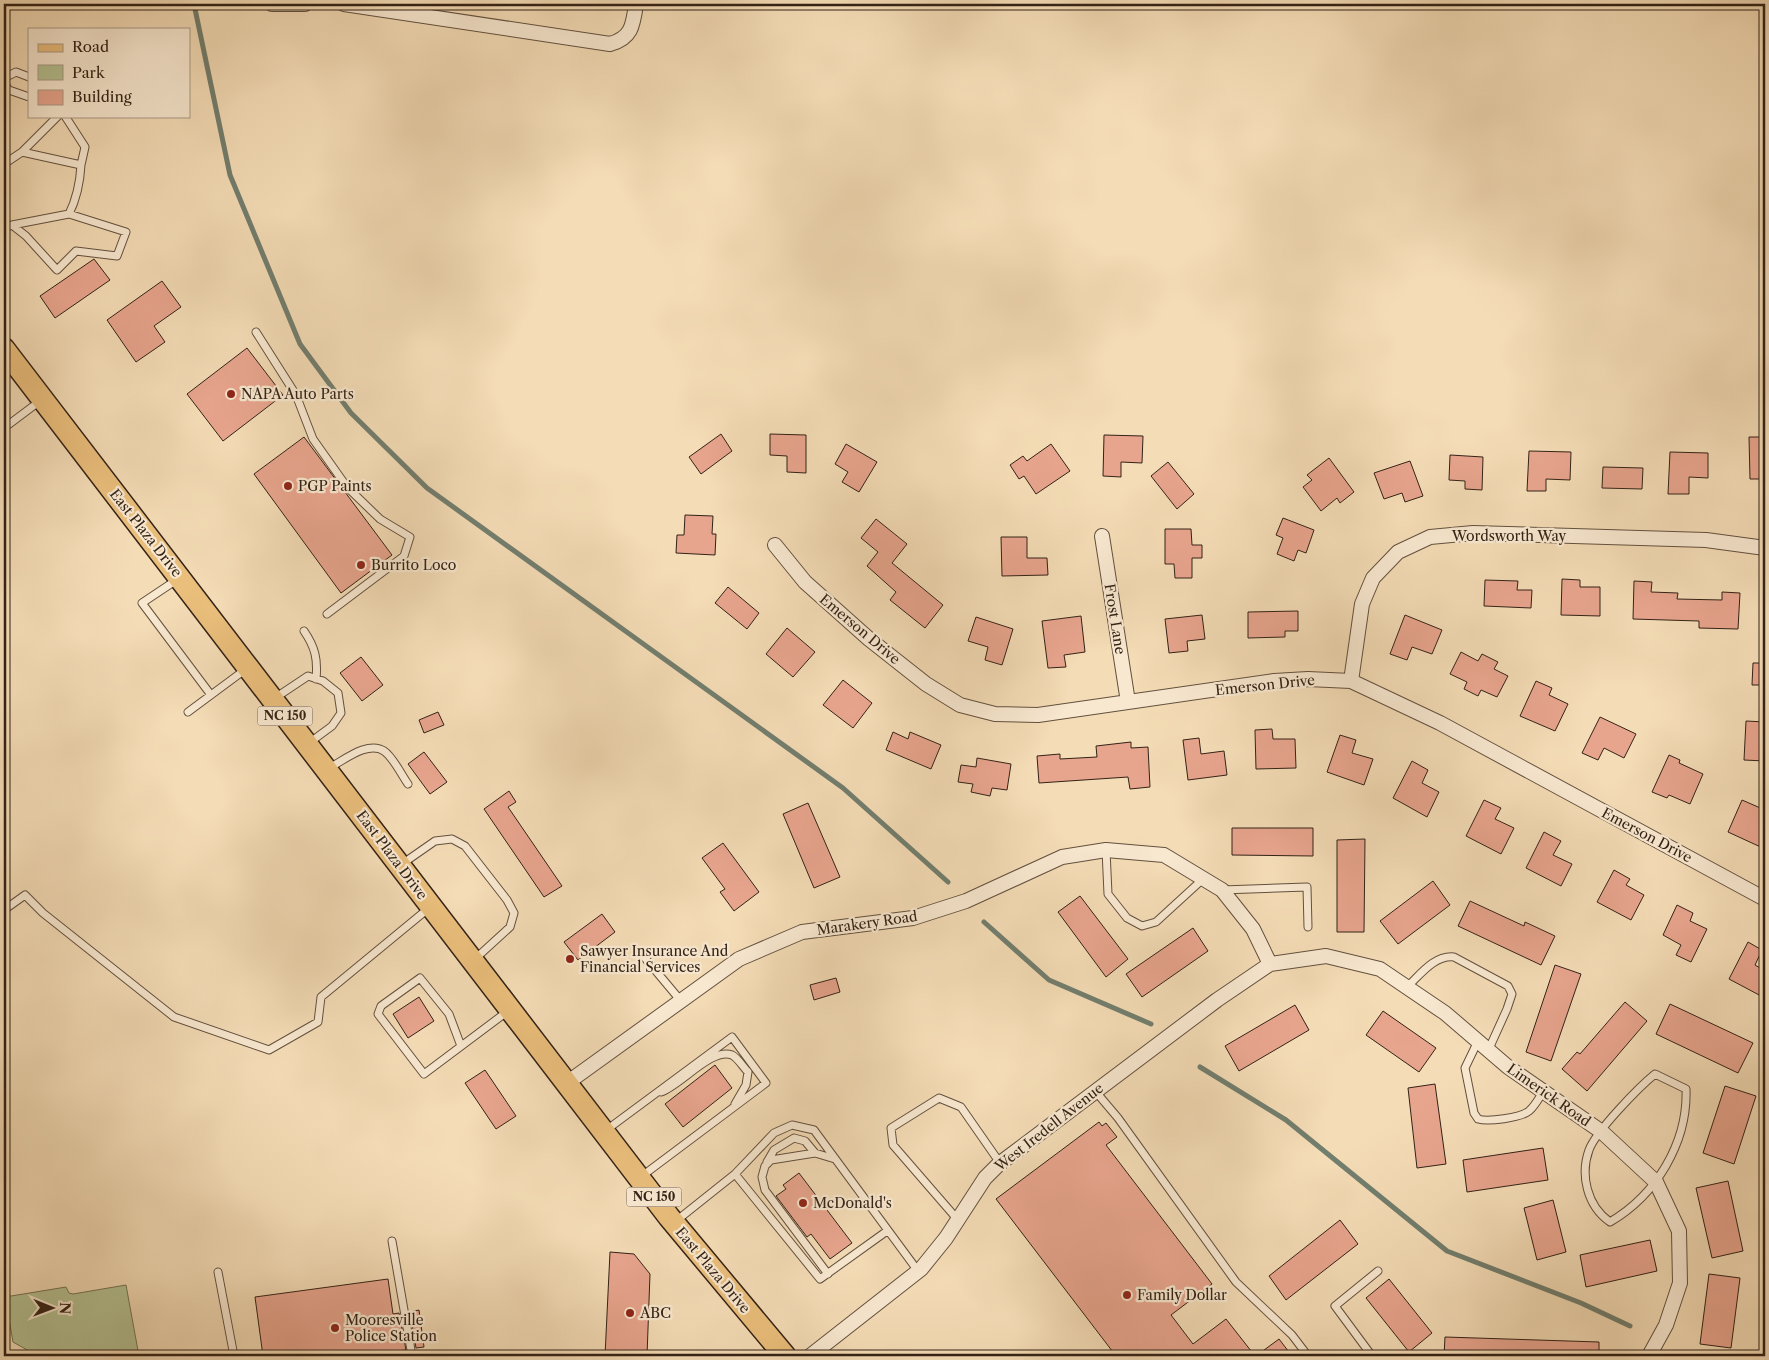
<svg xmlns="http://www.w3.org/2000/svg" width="1769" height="1360" font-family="'Libre Caslon Text',serif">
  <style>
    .green { fill: #b5c293; stroke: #747254 }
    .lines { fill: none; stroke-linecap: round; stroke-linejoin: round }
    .stream { stroke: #727e6e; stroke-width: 5 }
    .building { fill: #e8a58e; stroke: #332216 }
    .service-casing { stroke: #63503e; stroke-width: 9 }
    .minor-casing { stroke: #63503e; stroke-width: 16 }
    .primary-casing { stroke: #332216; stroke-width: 24 }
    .service { stroke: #f8e8d0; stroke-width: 7 }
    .minor { stroke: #f8e8d0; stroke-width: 14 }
    .primary { stroke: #eabe7b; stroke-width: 21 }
    .poi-dot { fill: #8f2418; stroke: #f8e8d0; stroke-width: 2 }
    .labels { text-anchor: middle; stroke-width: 4.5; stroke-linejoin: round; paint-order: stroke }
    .shield { fill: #f8e8d0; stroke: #6e5d4e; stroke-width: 1 }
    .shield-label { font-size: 12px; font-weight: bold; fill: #332216 }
    .poi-label { font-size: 14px; fill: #332216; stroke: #f8e8d0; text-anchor: start }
    .street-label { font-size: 14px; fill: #332216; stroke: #f8e8d0 }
  </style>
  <rect width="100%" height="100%" fill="#f4dcb6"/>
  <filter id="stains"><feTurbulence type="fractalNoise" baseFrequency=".004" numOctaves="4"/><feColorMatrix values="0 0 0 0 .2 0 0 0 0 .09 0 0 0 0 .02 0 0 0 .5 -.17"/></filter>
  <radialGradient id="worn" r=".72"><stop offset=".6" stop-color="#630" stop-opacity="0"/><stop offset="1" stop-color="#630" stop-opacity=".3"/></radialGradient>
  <!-- green -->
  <path class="green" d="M126,1285l13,71h-101l-25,-14 -8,-45 61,-10 3,6 4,1z"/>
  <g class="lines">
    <!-- stream -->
    <path class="stream" d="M195,9l35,166 70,169 51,69 76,75 416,300 105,94
      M984,922l65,58 102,44
      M1200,1067l86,53 161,131 134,52 49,23"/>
  </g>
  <!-- building -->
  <path class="building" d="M94,259l16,21 -55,38 -15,-22z
    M162,281l19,26 -27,19 11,16 -29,20 -29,-42z
    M247,348l36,47 -60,46 -36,-47z
    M721,434l11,17 -31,23 -12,-17z
    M770,434l36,1v38l-19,-1v-16l-17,-1z
    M1104,435l39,1 -1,27 -21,-1v15l-18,-1z
    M304,437l88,118 -51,38 -87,-119z
    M1749,437h16v42h-15z
    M846,444l31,18 -18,30 -17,-10 6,-10 -13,-8z
    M1051,444l19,27 -34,23 -12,-18 -5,3 -9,-14 13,-9 4,5z
    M1529,451l42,1 -1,28 -24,-1v12h-19z
    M1670,452l38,1v25l-19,-1v17h-21z
    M1450,455l33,2 -1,33 -17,-1v-8l-16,-1z
    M1329,458l25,34 -14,11 -3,-5 -16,13 -18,-24 9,-7 -5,-5z
    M1410,461l13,35 -18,6 -3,-9 -18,6 -10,-26z
    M1168,462l26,32 -17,15 -26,-33z
    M1603,467l40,1 -1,21 -40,-1z
    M685,515l28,1 -1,18h4l-1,21 -39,-2 1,-18h7z
    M1283,518l31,12 -8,23 -8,-3 -4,11 -17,-7 6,-16 -7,-3z
    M876,519l31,25 -15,19 51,42 -18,23 -35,-28 6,-8 -29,-26 11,-14 -17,-14z
    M1165,529h26l1,16h10v13h-10v20h-17l-1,-14h-9z
    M1001,537h26v21h20l1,17 -46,1z
    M1562,579l18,1v7h20v29l-39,-1z
    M1485,580l33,1 -1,9h15l-1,18 -47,-2z
    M1634,581l18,1 -1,10 27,1 -1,6 45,1v-8l18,1 -2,36 -39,-1v-7l-66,-2z
    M728,587l31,26 -12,16 -32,-26z
    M1298,611v20h-13v6l-37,1v-26z
    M1202,615l3,24 -18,2 1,10 -19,2 -4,-34z
    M1405,615l37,15 -10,24 -20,-7 -5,13 -17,-6z
    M1081,616l4,36 -21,3 2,12 -18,1 -6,-47z
    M976,617l37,12 -11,36 -17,-5 3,-13 -20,-6z
    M787,628l28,24 -22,25 -27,-23z
    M1461,652l17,9 4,-7 16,8 -4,7 14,7 -11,21 -16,-7 -3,6 -14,-7 3,-7 -17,-8z
    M361,657l22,28 -21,16 -22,-28z
    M1753,663h12v22h-13z
    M843,680l29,23 -19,25 -30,-23z
    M1536,681l16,7 -3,7 19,9 -13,27 -35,-15z
    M438,712l6,13 -20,8 -5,-13z
    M1600,717l36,17 -12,24 -20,-10 -6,12 -16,-7z
    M1746,721l19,1v39l-21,-1z
    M1272,729l1,10h22l1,29 -40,1 -1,-39z
    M893,732l15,7 2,-7 31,13 -10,24 -45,-19z
    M1340,735l16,5 -4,13 21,6 -9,26 -37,-13z
    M1199,738l2,16 23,-3 3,24 -39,5 -5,-40z
    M1131,742v6l17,-1 2,40 -20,2 -2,-12 -89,6 -2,-27 23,-2v5l37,-2 -1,-11z
    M424,752l23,30 -17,12 -22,-30z
    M1669,755l11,5 -1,3 24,11 -13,30 -21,-9 -2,3 -15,-6z
    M977,758l34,6 -4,26 -15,-2 -2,8 -19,-4 2,-8 -15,-2 3,-17 15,2z
    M1412,761l16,9 -6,13 17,9 -12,25 -34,-19z
    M509,791l7,11 -8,5 54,79 -18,11 -60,-88z
    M1484,800l17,8 -6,11 19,9 -13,26 -35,-18z
    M1742,800l23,10v39l-37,-17z
    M808,803l32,74 -26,11 -31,-74z
    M1232,828h81v28l-81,-1z
    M1544,832l17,9 -8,14 19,9 -11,22 -35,-18z
    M1365,839l-1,93h-27v-92z
    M723,843l36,49 -25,19 -14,-19 5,-3 -23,-31z
    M1614,870l16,9 -4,6 18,10 -13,25 -34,-18z
    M1433,881l17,24 -52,39 -18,-23z
    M1080,896l48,63 -22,18 -48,-65z
    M1470,901l54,25 1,-4 30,14 -14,29 -83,-39z
    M1677,905l16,8 -3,8 17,8 -16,33 -15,-7 5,-10 -18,-10z
    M602,914l13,18 -37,28 -14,-18z
    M1193,928l15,23 -66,46 -16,-23z
    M1748,942l14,8 -7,15 10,6v16l-4,9 -32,-17z
    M1555,965l26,9 -30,87 -25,-9z
    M836,978l4,14 -26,8 -4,-15z
    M419,997l15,24 -26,17 -15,-24z
    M1625,1002l22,19 -60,70 -25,-22 15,-17 3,2z
    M1670,1004l83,39 -15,30 -82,-39z
    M1295,1005l14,25 -70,41 -14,-25z
    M1383,1011l53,37 -17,24 -53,-37z
    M715,1065l17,23 -49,39 -18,-23z
    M485,1070l31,46 -20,13 -31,-46z
    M1435,1084l11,80 -29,4 -9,-80z
    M1725,1086l31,10 -22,68 -31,-11z
    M1099,1122l3,4 4,-3 11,14 -11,8 106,139 -41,31 22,29 33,-25 29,37h-139l-120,-157z
    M1543,1148l5,32 -81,12 -4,-32z
    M799,1173l53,70 -22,16 -19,-25 -4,3 -31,-41 10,-7 -3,-4z
    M1728,1181l15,70 -31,7 -16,-70z
    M1553,1200l13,52 -29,8 -13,-52z
    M1340,1220l18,24 -72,56 -17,-24z
    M1650,1240l7,31 -71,16 -6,-32z
    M610,1252l24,2 16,20 -3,82h-42z
    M1709,1274l31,4 -9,70 -31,-4z
    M388,1279l5,35 6,-1 7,37 -7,1 1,5h-137l-8,-59z
    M1389,1279l43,54 -23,19 -43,-54z
    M419,1310l5,37 -8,1 -6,-36z
    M1445,1337l154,5v14h-155z
    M1279,1339l13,17h-36z"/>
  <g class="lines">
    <!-- service casing -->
    <g class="service-casing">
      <path id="service" d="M4,78l12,-6 13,5
        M4,84l5,6 20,7
        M65,116l20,31 -4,18
        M4,164l18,-12
        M12,225l57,-11c8,-16 11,-31 12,-49l-59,-13 36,-36
        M4,228l8,-3 14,11 31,34 19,-19 41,5 9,-24 -57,-18
        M256,332l40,63 17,44 34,48 33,32 30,18 -6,19 -77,58
        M4,428l36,-27
        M178,579l-36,24 69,92
        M304,631c11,16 14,28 12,48
        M275,698l33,-22 15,5 15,12 3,20 -9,13 -23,17
        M188,712l58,-43
        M329,768c14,-7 39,-28 55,-17 9,6 17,23 24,33
        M1106,850l2,44 19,24 15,8 14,-4 47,-43
        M402,864l33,-23 17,-2 13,7 42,54 7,13 -4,14 -35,32
        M1222,890l85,-3 1,40
        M4,910l21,-15 18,18 131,104 95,33 49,-28 3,-25 108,-89
        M640,952l41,49
        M1407,987c13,-12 27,-32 47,-30l54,29 4,8 -5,15 -19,42
        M1478,1041l-13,27 9,45 4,6c10,3 42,-1 51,-8 6,-5 10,-13 14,-19
        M461,1046l-12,-32 -29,-36 -39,28 -3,8 46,60 84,-63
        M1655,1074l31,15c2,54 -30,106 -76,133 -23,-16 -30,-47 -21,-72 7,-19 50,-63 66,-76z
        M661,1092c20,-7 51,-45 71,-37 6,3 11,12 16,17l-2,13 -11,19
        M1096,1092l22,26 118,164 56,53 16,21
        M605,1131l127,-94 34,46 -124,93
        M767,1162l7,-12 20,-12 11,3 10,12
        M735,1174l85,105 67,-48
        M958,1220l-65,-75 -2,-17 48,-30 22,9 39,56
        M676,1221l59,-47 39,-41 18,-8 22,5 104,141
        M392,1241l20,115
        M218,1272l16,84
        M828,1274l-63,-84 -3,-13 3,-11 6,-6 44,-7 20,6
        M1372,1356l-37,-50 43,-35"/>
    </g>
    <!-- minor casing -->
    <g class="minor-casing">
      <path id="minor" d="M272,4h33
        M344,4l266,40c22,-6 23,-19 26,-40
        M1102,536l26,166
        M775,545l30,37 64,57 57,45 34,21 35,9 43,1 236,-34 34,-2 43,2 89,42 325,176
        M1351,681l11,-77 11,-26 25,-26 32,-15 43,-4 233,7 59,8
        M567,1083l172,-124 63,-27 111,-14 53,-17 96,-44 44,-7 58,5 58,35 31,39 17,35
        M810,1356l111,-87 25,-31 39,-60 14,-14 218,-164 53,-36 56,-8 54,13 65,44 63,54 94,65 54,50 23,49 1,52 -14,42 -17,31"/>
    </g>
    <!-- primary casing -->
    <g class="primary-casing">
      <path id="primary" d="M4,349l665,868 116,139"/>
    </g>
    <!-- service -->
    <use href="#service" class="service"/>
    <!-- minor -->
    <use href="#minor" class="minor"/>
    <!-- primary -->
    <use href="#primary" class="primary"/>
  </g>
  <!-- markers -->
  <g class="poi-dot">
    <circle cx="231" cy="394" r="5"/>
    <circle cx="288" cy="486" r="5"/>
    <circle cx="361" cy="565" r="5"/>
    <circle cx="570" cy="959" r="5"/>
    <circle cx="803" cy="1203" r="5"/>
    <circle cx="1127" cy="1295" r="5"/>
    <circle cx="630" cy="1313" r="5"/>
    <circle cx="335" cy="1328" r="5"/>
  </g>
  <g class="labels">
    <!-- shield labels -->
    <g class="shield">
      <rect x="257.5" y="706.5" width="55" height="19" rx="4"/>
      <rect x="626.5" y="1187.5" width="55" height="19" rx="4"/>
    </g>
    <g class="shield-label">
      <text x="285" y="720">NC 150</text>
      <text x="654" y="1201">NC 150</text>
    </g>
    <!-- poi labels -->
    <g class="poi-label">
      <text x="241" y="399">NAPA Auto Parts</text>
      <text x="298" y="491">PGP Paints</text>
      <text x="371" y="570">Burrito Loco</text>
      <text x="580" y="956">Sawyer Insurance And<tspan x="580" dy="16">Financial Services</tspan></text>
      <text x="813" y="1208">McDonald's</text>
      <text x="1137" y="1300">Family Dollar</text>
      <text x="640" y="1318">ABC</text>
      <text x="345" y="1325">Mooresville<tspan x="345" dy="16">Police Station</tspan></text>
    </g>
    <!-- street labels -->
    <g class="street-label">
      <text transform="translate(146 533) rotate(52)" y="5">East Plaza Drive</text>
      <text x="1509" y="541">Wordsworth Way</text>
      <text transform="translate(1115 619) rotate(81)" y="5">Frost Lane</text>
      <text transform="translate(860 629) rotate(40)" y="5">Emerson Drive</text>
      <text transform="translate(1265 685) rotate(-6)" y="5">Emerson Drive</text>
      <text transform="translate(1647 835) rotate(28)" y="5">Emerson Drive</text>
      <text transform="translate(392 855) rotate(53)" y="5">East Plaza Drive</text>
      <text transform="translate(867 923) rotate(-8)" y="5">Marakery Road</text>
      <text transform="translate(1549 1095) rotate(35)" y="5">Limerick Road</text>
      <text transform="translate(1049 1127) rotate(-38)" y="5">West Iredell Avenue</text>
      <text transform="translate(713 1270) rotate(50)" y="5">East Plaza Drive</text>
    </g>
  </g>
  <!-- margin -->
  <rect width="1769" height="1360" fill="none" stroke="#f4dcb6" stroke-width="20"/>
  <rect x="5" y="5" width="1759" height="1350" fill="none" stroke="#332216" stroke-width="2.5"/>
  <rect x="10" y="10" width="1749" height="1340" fill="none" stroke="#332216"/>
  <!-- legend -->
  <rect x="28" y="28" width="162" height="90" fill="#f8e8d0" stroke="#a99986"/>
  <rect x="38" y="44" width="25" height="8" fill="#eabe7b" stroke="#a99986"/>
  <text x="72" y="52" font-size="15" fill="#332216">Road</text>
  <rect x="38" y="65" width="25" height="15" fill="#b5c293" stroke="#a99986"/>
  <text x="72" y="78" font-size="15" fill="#332216">Park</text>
  <rect x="38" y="90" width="25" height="15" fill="#e8a58e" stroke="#a99986"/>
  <text x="72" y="102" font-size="15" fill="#332216">Building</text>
  <!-- north arrow -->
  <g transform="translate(52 1308) rotate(91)" stroke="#f8e8d0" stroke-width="4" paint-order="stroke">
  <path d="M0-4L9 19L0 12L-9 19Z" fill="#332216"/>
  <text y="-8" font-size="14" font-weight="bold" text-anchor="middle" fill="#332216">N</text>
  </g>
  <rect width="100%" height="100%" filter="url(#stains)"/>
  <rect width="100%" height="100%" fill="url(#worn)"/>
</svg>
